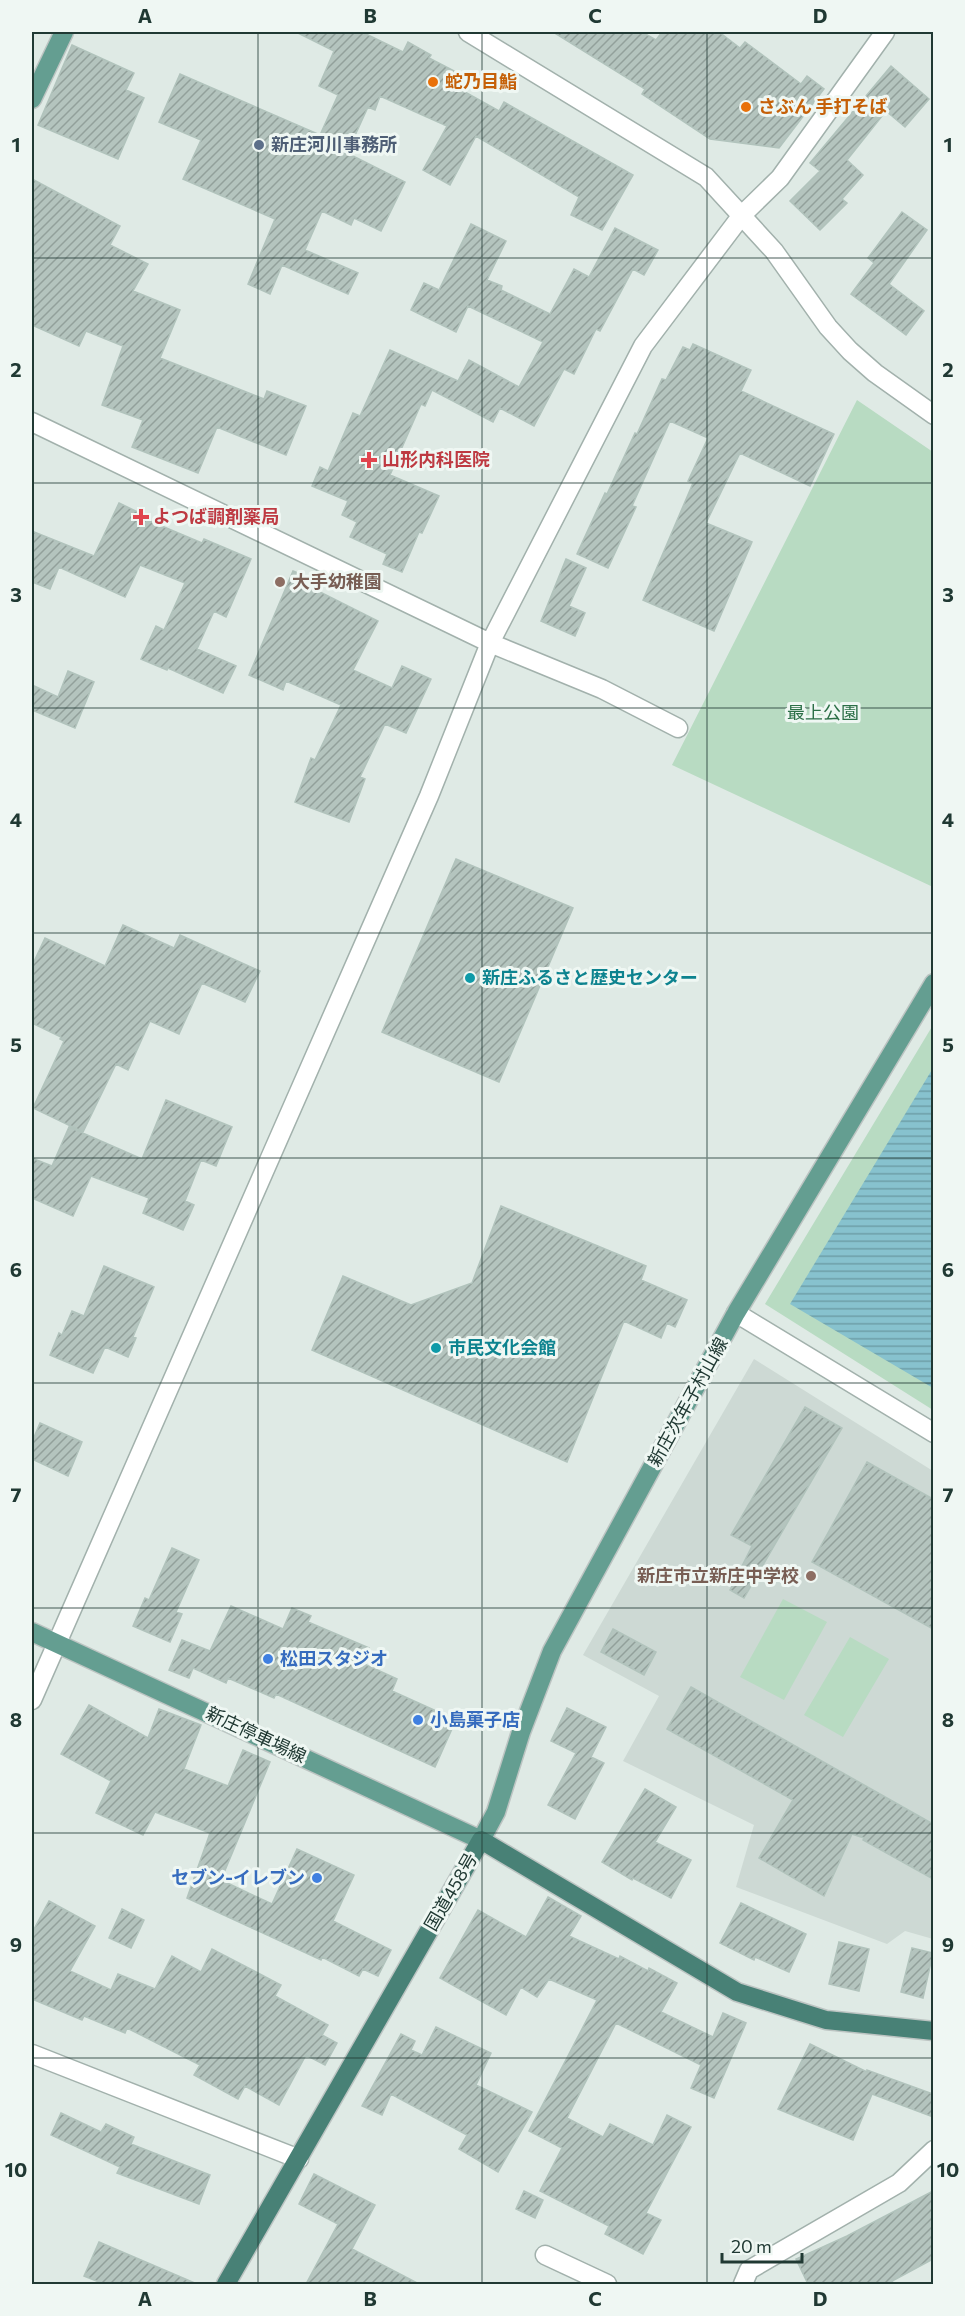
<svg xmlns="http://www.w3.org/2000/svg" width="965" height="2316" font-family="Commissioner,'Noto Sans JP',sans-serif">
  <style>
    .built { fill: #cdd9d4 }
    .green { fill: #b8dbc2 }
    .water { fill: url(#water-rules) }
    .building { fill: url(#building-hatch); stroke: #b1c3bc; stroke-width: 1.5 }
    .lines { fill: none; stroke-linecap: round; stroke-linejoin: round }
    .minor-casing { stroke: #a2b1ac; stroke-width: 21 }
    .tertiary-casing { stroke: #a2b1ac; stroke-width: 21 }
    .primary-casing { stroke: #bcc4c2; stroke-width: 21 }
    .trunk-casing { stroke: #bcc4c2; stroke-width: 21 }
    .minor { stroke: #fff; stroke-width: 18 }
    .tertiary { stroke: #fff; stroke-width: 18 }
    .primary { stroke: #649e91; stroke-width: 18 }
    .trunk { stroke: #488176; stroke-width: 18 }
    .grid { fill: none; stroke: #203933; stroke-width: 1.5; stroke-opacity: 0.55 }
    .food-dot { fill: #e8710a; stroke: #eff7f3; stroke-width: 2 }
    .service-dot { fill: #5c6f8a; stroke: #eff7f3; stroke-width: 2 }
    .health-dot { fill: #e0444e; stroke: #eff7f3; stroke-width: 2 }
    .education-dot { fill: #8d6e63; stroke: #eff7f3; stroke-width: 2 }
    .culture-dot { fill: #0f9aa8; stroke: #eff7f3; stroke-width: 2 }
    .shop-dot { fill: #3f7fe0; stroke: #eff7f3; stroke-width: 2 }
    .labels { text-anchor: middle; stroke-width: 6; stroke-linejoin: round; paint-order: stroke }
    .food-label { font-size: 18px; font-weight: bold; fill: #c56008; stroke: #eff7f3; text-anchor: start }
    .service-label { font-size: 18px; font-weight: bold; fill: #4e5e75; stroke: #eff7f3; text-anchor: start }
    .health-label { font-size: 18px; font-weight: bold; fill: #be3a42; stroke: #eff7f3; text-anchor: start }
    .education-label { font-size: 18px; font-weight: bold; fill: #785e54; stroke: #eff7f3; text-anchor: start }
    .park-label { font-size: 18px; fill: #2c6f47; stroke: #eff7f3 }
    .culture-label { font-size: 18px; font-weight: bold; fill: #0d838f; stroke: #eff7f3; text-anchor: start }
    .street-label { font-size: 18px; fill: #203933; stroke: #eff7f3 }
    .shop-label { font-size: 18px; font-weight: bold; fill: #366cbe; stroke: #eff7f3; text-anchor: start }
    .neatline { fill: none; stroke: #203933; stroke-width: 2 }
    .grid-label { font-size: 20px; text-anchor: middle; font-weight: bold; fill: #203933 }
  </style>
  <defs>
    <pattern id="water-rules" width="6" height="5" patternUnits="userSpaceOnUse" patternTransform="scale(1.5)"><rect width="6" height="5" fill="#87c2ce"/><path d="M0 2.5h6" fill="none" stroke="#6e9fa8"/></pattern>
    <pattern id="building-hatch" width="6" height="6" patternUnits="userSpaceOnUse" patternTransform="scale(1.5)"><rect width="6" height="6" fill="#b4c4be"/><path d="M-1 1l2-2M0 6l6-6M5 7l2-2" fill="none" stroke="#92a09b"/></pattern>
  </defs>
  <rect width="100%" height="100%" fill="#dfeae5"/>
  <!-- built -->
  <path class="built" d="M754,1359l179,112v468l-28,-8 -18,13 -151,-57 18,-62 -131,-64 36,-65 -76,-41z"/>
  <!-- green -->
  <path class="green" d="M857,400l76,52v435l-261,-122z
    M933,1025v385l-168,-106z
    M783,1599l44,23 -43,78 -44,-23z
    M850,1637l39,22 -46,78 -39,-22z"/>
  <!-- water -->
  <path class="water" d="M933,1068v320l-143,-84z"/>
  <!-- building -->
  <path class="building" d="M296,32h66l41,20 5,-10 23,13 -2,3 33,17 -6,12 43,24 5,-9 129,73 -31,55 -31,-15 8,-18 -103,-61 -26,49 -27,-15 24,-44 -67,-30 -5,14 -7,-3 -21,46 58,29 -24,49 -27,-13 -3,7 -29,-14 -17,39 53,23 -10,21 -66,-29 -12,29 -22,-10 27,-65 -92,-40 18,-39 -42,-18 21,-48 140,61 18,-40 -19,-9 15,-35z
    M553,32h89l14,8 6,-8h57l21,16 5,-6 56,42 6,-8 17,13 -45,59 -69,-9 -68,-45 3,-5z
    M72,45l62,28 -8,17 18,8 -26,61 -80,-34z
    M891,66l38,33 -24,28 -19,-16 -39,49 16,15 -21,24 5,4 -27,27 -30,-29 30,-30 -10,-8z
    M32,179l88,47 -10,19 38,19 -15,27 47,19 -20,48 104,41 3,-8 39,15 -20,49 -69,-28 -19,46 -66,-26 11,-27 -41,-15 21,-59 -37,-15 -7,15 -47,-21z
    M902,212l25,18 -38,54 35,27 -18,24 -55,-41 23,-31 -6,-5z
    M471,224l35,17 -19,39 15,6 -1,4 49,24 24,-45 15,8 26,-49 43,22 -14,25 -11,-6 -33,62 -4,-2 -22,45 -10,-5 -30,57 -34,-18 -7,14 -61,-32 -7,16 -4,-2 -31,71 49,21 -17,37 -3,-1 -17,40 -19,-8 4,-10 -37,-17 7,-15 -15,-7 6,-14 -36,-15 8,-19 8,4 25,-58 7,3 30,-66 68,31 11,-21 50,27 24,-45 -75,-36 -12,26 -45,-22 13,-27 15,7z
    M693,344l58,26 -10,21 93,43 -24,52 -70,-33 -34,70 46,19 -38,89 -71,-31 50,-117 -5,-2 20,-43 -38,-17 -38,85 4,1 -28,61 -31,-14 28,-61 2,1 28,-61 2,1 25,-55 4,1 17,-33 7,3z
    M119,503l27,13 -1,3 57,24 2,-4 47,20 -25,58 -12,-6 -17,38 39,17 -13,27 -55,-25 -1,2 -26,-11 15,-33 8,4 21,-47 -45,-18 -15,32 -66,-30 -9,22 -18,-7v-51l62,25z
    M566,559l20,9 -17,38 16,7 -10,23 -34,-15z
    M293,571l26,11 -3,8 62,31 -25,49 39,18 10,-22 29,13 -25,54 -21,-9 -25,53 5,2 -16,43 -54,-20 16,-44 4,2 26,-55 -55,-24 -3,9 -34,-15z
    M68,671l26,11 -19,46 -43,-18v-25l26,12z
    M456,859l117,49 -74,174 -117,-50z
    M123,925l51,23 6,-13 80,36 -15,31 -43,-19 -23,51 -29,-13 -22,49 -12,-6 -33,68 -50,-24 31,-67 -4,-2 1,-2 -29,-14v-57l13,-28 60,28z
    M166,1100l66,27 -16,39 -15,-6 -16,41 9,4 -11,25 -40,-17 6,-15 -58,-22 -18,40 -41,-18v-40l20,8 17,-39 73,32z
    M501,1206l145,60 -5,14 46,20 -12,27 -8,-4 -6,15 -37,-17 -57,141 -255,-112 31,-74 68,29 61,-22z
    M104,1266l50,21 -21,50 3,1 -8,19 -23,-10 -12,26 -43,-18 9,-22 3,2 10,-24 12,5z
    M805,1407l37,21 -98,170 -14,-8 22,-44 -21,-11z
    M40,1423l42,19 -14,34 -36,-17v-17z
    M867,1462l66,37v130l-121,-67z
    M172,1548l27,12 -23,52 6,2 -12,28 -37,-16 12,-28 4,2z
    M231,1606l52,23 9,-21 19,8 -3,6 61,26 -7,15 35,16 -5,12 64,29 -21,47 -159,-73 -2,4 -46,-20 -2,5 -33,-15 -4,10 -20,-8 13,-30 28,11z
    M613,1629l43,23 -12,23 -43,-23z
    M691,1687l242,137v55l-70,-39 1,-2 -12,-4 -28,62 -65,-38 34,-58 -126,-71z
    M89,1705l59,33 11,-29 42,16 -17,44 44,17 15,-36 27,12 -49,118 51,24 25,-55 57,26 -21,46 58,29 -13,26 -15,-7 -4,7 -37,-19 -1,3 -134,-62 23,-65 -55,-21 -12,23 -47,-22 15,-32 -50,-27z
    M567,1708l39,19 -15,30 13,6 -29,56 -27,-14 28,-52 -25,-12z
    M645,1789l31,18 -21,35 36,18 -20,38 -38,-20 -1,2 -30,-18z
    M548,1897l33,19 -12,20 50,23 1,-3 28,15 1,-3 28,15 -16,29 52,25 10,-24 23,10 -32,75 -23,-10 10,-23 -85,-42 -49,95 36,19 7,-13 43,21 14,-30 24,12 -45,86 15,7 -18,34 -38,-20 4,-8 -69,-35 22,-43 -33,-17 68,-131 -48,-21 -12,18 -16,-10 -15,28 -66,-37 38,-68 48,27z
    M49,1901l46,25 -25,45 41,19 7,-16 37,15 17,-33 29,16 11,-23 69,36 -6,11 53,29 -6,10 15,8 -12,22 -19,-10 -27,50 -34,-19 -7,13 -44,-24 6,-10 -73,-37 -2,5 -41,-17 -2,4 -50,-21v-66z
    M741,1903l65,31 -17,38 -34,-15 -1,3 -34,-17z
    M122,1909l22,11 -13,28 -22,-10z
    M839,1942l30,7 -10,42 -30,-7z
    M912,1948l21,5 -10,45 -22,-6z
    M436,2027l55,26 -15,32 56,27 -34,60 -39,-23 8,-14 -76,-41 -9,21 -20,-9 39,-72 14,7 -4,9 11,5z
    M810,2044l57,28v-2l66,24v23l-61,-23 -19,46 -75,-31z
    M61,2113l40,19 5,-8 28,13 -3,7 79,31 -11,29 -82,-31 3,-6 -69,-32z
    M314,2174l61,31 -23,44 67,35h-113l32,-60 -39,-20z
    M524,2191l19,9 -8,18 -19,-9z
    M933,2191v68l-39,21 -5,4h-81l-12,-25 51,-23z
    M99,2242l98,42h-93l-20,-8z"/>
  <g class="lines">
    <!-- minor casing -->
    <g class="minor-casing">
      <path id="minor" d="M742,215l38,-37 105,-146
        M490,643l112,46 76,39
        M736,1313l198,120
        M545,2255l62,29
        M743,2284l6,-14 150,-87 35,-33"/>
    </g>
    <!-- tertiary casing -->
    <g class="tertiary-casing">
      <path id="tertiary" d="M468,32l238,145 68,74 54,76 22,24 25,22 59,42
        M32,422l458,221
        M32,1700l397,-904 61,-153 153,-297 99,-131
        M32,2054l267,105"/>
    </g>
    <!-- primary casing -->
    <g class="primary-casing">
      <path id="primary" d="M32,99l32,-67
        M32,1632l449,208 15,-28 25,-80 31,-81 184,-338 198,-330"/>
    </g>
    <!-- trunk casing -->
    <g class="trunk-casing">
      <path id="trunk" d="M226,2284l255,-444 256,152 89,28 108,11"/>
    </g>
    <!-- minor -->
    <use href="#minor" class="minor"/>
    <!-- tertiary -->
    <use href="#tertiary" class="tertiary"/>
    <!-- primary -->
    <use href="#primary" class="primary"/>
    <!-- trunk -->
    <use href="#trunk" class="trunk"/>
  </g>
  <!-- grid -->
  <path class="grid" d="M258,32v2252M482,32v2252M707,32v2252M32,258h902M32,483h902M32,708h902M32,933h902M32,1158h902M32,1383h902M32,1608h902M32,1833h902M32,2058h902"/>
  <!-- markers -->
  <g class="food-dot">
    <circle cx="433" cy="82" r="6"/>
    <circle cx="746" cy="107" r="6"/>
  </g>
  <circle class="service-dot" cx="259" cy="145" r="6"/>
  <g class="health-dot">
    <path d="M366 451h6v6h6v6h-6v6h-6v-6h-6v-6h6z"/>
    <path d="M138 508h6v6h6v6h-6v6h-6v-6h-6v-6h6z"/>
  </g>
  <g class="education-dot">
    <circle cx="280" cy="582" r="6"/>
    <circle cx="811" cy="1576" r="6"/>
  </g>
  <g class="culture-dot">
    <circle cx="470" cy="978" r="6"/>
    <circle cx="436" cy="1348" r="6"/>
  </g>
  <g class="shop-dot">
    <circle cx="268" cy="1659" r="6"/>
    <circle cx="418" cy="1720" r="6"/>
    <circle cx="317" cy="1878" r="6"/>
  </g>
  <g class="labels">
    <!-- food labels -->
    <g class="food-label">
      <text x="445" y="88">蛇乃目鮨</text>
      <text x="758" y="113">さぶん 手打そば</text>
    </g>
    <!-- service labels -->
    <g class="service-label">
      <text x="271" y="151">新庄河川事務所</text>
    </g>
    <!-- health labels -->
    <g class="health-label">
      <text x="382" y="466">山形内科医院</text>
      <text x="153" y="523">よつば調剤薬局</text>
    </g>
    <!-- education labels -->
    <g class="education-label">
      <text x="292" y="588">大手幼稚園</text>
      <text x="799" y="1582" text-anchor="end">新庄市立新庄中学校</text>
    </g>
    <!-- park labels -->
    <g class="park-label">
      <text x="823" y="719">最上公園</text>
    </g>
    <!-- culture labels -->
    <g class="culture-label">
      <text x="482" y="984">新庄ふるさと歴史センター</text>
      <text x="448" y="1354">市民文化会館</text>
    </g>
    <!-- street labels -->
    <g class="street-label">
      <text transform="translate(688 1402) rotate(-61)" y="6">新庄次年子村山線</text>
      <text transform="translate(256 1735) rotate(25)" y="6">新庄停車場線</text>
      <text transform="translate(451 1892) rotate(-60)" y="6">国道458号</text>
    </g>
    <!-- shop labels -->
    <g class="shop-label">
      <text x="280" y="1665">松田スタジオ</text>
      <text x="430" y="1726">小島菓子店</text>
      <text x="305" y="1884" text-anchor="end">セブン-イレブン</text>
    </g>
  </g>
  <!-- border -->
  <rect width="965" height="2316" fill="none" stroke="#eff7f3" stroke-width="66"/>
  <!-- scale -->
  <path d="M722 2253v9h80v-9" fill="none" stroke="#203933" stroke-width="3"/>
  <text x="731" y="2253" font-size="18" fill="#203933" stroke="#eff7f3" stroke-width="4.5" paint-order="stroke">20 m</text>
  <rect x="33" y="33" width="899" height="2250" class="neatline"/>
  <g class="grid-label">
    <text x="145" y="23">A</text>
    <text x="370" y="23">B</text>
    <text x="595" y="23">C</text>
    <text x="820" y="23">D</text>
    <text x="16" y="152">1</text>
    <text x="948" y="152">1</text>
    <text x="16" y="377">2</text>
    <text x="948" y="377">2</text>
    <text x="16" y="602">3</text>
    <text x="948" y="602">3</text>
    <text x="16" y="827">4</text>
    <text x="948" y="827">4</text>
    <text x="16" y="1052">5</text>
    <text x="948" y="1052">5</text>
    <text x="16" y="1277">6</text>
    <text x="948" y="1277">6</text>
    <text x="16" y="1502">7</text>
    <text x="948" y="1502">7</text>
    <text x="16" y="1727">8</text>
    <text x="948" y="1727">8</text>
    <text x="16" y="1952">9</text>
    <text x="948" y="1952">9</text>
    <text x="16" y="2177">10</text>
    <text x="948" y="2177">10</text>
    <text x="145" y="2306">A</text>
    <text x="370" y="2306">B</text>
    <text x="595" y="2306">C</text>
    <text x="820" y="2306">D</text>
  </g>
</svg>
